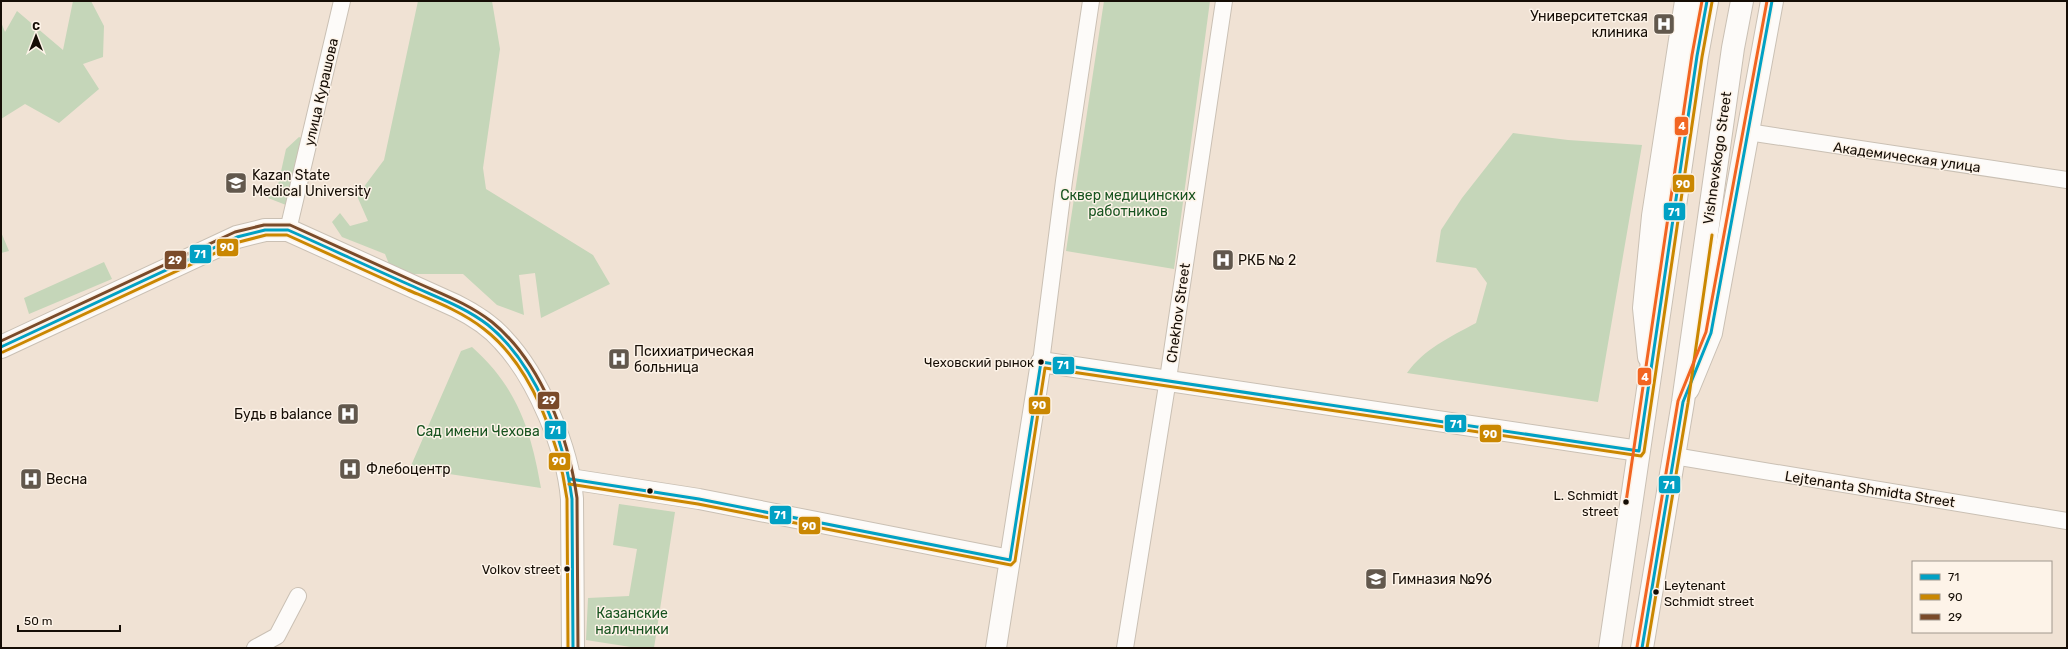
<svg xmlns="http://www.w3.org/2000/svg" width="2068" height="649" font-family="Rubik,sans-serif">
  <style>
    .green { fill: #c5d6b9 }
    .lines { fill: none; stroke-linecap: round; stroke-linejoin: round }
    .minor-casing { stroke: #cac0b4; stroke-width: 18 }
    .tertiary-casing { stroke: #cac0b4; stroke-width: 22 }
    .secondary-casing { stroke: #cac0b4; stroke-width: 24 }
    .primary-casing { stroke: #cac0b4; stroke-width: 24 }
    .minor { stroke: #fdfbf9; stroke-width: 16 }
    .tertiary { stroke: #fdfbf9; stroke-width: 20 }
    .secondary { stroke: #fdfbf9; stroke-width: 22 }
    .primary { stroke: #fdfbf9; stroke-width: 22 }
    .bus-1-casing { stroke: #fdf3e8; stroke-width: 6 }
    .bus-2-casing { stroke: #fdf3e8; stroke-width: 6 }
    .bus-3-casing { stroke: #fdf3e8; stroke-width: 6 }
    .bus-4-casing { stroke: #fdf3e8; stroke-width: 6 }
    .bus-1 { stroke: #01a1c4; stroke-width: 3 }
    .bus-2 { stroke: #ca8701; stroke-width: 3 }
    .bus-3 { stroke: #7a4b2a; stroke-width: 3 }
    .bus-4 { stroke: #f26522; stroke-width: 3 }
    .bus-dot { fill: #150d05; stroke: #fdf3e8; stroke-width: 1.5 }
    .labels { text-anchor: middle; stroke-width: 3; stroke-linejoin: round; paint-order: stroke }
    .bus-label { font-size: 13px; fill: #150d05; stroke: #fdf3e8; text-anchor: end }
    .poi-label { font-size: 14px; fill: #150d05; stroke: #fdf3e8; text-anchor: start }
    .street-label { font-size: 14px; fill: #150d05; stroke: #fdf3e8 }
    .park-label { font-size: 14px; fill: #17531f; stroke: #fdf3e8 }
    .line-badge { stroke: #fdf3e8; stroke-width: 1.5 }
    .badge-label { font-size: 11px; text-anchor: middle; font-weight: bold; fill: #fff }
  </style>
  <rect width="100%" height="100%" fill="#f0e2d4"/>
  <!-- green -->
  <path class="green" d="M73,1h18l13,25 -1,31 -20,7 16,25 -40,34 -34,-19 -24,15v-97l4,10 12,-21 46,39z
    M418,1h74l8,48 -17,119 3,21 107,66 17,29 -69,34 -6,-45 -16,2 5,40 -27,-10 -34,-31h-70l-8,-20 -43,-17 -10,-15 8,-9 10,13 18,-5 -11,-25 27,-36z
    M1104,1h106l-36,268 -108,-18z
    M1513,133l55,7 74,5 -44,257 -191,-29c17,-24 43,-36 69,-50l11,-40 -11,-15 -40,-6 5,-32 21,-32z
    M299,137l14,6 -8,34 -19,28 -18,-7 10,-13 8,-36z
    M1,232l8,19 -8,2z
    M104,262l8,17 -83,35 -5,-16z
    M472,347c45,40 59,83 69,141l-131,-20 51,-117z
    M619,504l56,8 -21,136h-17l-51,-8 2,-42 41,-2 8,-47 -24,-4z"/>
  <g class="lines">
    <!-- minor casing -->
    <g class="minor-casing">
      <path id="minor" d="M1748,132l319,48
        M288,230l54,-229
        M1041,362l23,-181 27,-180
        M1674,456l393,65
        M255,648l22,-12 21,-40
        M1125,648l43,-269 56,-378"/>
    </g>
    <!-- tertiary casing -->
    <g class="tertiary-casing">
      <path id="tertiary" d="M570,479l129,20 311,61
        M996,648l45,-286 598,89"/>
    </g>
    <!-- secondary casing -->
    <g class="secondary-casing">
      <path id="secondary" d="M1,347l236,-110 28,-7h23l168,76c18,9 34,19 47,34 35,37 65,109 69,159l1,149
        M1649,357l-5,-49 9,-92 33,-215
        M1688,389l23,-56 61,-332"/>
    </g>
    <!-- primary casing -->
    <g class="primary-casing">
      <path id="primary" d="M1610,648l87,-592 10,-55
        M1642,648l41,-246 50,-354 9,-47"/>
    </g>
    <!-- minor -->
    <use href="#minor" class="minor"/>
    <!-- tertiary -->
    <use href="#tertiary" class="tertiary"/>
    <!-- secondary -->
    <use href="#secondary" class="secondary"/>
    <!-- primary -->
    <use href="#primary" class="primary"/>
    <!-- bus-1 casing -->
    <g class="bus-1-casing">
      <path id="bus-1" d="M1,347l236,-110 28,-7h23c41,18 81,37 122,55 26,12 55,22 78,40 48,39 76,114 84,174l1,149
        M570,479l129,20 311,61 31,-198 598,89 58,-395 10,-55
        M1642,648l41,-246 28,-69 61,-332"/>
    </g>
    <!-- bus-2 casing -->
    <g class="bus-2-casing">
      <path id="bus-2" d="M3,352l236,-110 27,-7h21c40,18 81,37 121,55 26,11 53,21 76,39 48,37 75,112 83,170l1,149
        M569,484l129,20 313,61 4,-4 30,-193 596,88 3,-4 58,-395 10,-55
        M1647,648l41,-245 24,-168"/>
    </g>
    <!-- bus-3 casing -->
    <g class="bus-3-casing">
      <path id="bus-3" d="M1,341l234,-109 29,-7h26c41,19 81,37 121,55 28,13 57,23 81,42 50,41 76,114 85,176l1,150"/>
    </g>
    <!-- bus-4 casing -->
    <g class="bus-4-casing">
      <path id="bus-4" d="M1626,502l66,-447 10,-54
        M1637,647l41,-246 28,-69 61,-331"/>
    </g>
    <!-- bus-1 -->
    <use href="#bus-1" class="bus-1"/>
    <!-- bus-2 -->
    <use href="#bus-2" class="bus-2"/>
    <!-- bus-3 -->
    <use href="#bus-3" class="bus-3"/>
    <!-- bus-4 -->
    <use href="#bus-4" class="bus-4"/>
  </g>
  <!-- icons -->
  <defs>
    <g id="hospital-square" transform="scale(1.15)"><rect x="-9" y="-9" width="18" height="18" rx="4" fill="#62584d" stroke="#fdf3e8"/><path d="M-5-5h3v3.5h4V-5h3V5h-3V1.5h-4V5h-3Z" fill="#fff"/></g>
    <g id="university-square" transform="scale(1.15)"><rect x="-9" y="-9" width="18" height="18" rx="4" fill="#62584d" stroke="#fdf3e8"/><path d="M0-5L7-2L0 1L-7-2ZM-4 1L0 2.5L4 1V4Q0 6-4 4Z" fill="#fff"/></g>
    <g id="school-square" transform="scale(1.15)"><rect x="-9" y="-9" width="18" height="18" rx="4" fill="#62584d" stroke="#fdf3e8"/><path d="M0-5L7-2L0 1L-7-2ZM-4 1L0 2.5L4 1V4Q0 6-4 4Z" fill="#fff"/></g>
  </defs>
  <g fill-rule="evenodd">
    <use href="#hospital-square" x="1664" y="24"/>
    <use href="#university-square" x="236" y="183"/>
    <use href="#hospital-square" x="1223" y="260"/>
    <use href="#hospital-square" x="619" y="359"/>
    <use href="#hospital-square" x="348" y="414"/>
    <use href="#hospital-square" x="350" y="469"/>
    <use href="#hospital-square" x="31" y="479"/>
    <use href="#school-square" x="1376" y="579"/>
  </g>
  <!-- markers -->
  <g class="bus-dot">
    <circle cx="1041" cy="362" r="3.5"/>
    <circle cx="650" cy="491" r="3.5"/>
    <circle cx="1626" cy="502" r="3.5"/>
    <circle cx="567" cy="569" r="3.5"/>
    <circle cx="1656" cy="592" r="3.5"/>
  </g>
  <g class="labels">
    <!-- bus labels -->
    <g class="bus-label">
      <text x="1034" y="367">Чеховский рынок</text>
      <text x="1618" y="500">L. Schmidt<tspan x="1618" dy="16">street</tspan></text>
      <text x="560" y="574">Volkov street</text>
      <text x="1664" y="590" text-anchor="start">Leytenant<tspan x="1664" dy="16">Schmidt street</tspan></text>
    </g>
    <!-- poi labels -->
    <g class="poi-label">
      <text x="1648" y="21" text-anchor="end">Университетская<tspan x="1648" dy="16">клиника</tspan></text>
      <text x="252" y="180">Kazan State<tspan x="252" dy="16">Medical University</tspan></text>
      <text x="1238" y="265">РКБ № 2</text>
      <text x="634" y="356">Психиатрическая<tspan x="634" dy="16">больница</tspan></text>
      <text x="332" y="419" text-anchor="end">Будь в balance</text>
      <text x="366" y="474">Флебоцентр</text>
      <text x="46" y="484">Весна</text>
      <text x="1392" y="584">Гимназия №96</text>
    </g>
    <!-- street labels -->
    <g class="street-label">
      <text transform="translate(321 92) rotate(-77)" y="5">улица Курашова</text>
      <text transform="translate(1907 157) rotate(8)" y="5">Академическая улица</text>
      <text transform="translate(1717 158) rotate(-82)" y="5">Vishnevskogo Street</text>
      <text transform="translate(1178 313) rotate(-82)" y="5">Chekhov Street</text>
      <text transform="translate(1870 489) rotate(9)" y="5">Lejtenanta Shmidta Street</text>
    </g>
    <!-- park labels -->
    <g class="park-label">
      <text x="1128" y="200">Сквер медицинских<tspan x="1128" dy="16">работников</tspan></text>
      <text x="478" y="436">Сад имени Чехова</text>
      <text x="632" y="618">Казанские<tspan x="632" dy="16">наличники</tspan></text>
    </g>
  </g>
  <g class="line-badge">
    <rect x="1674" y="116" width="15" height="20" rx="4" fill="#f26522"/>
    <rect x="1672" y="174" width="23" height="19" rx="4" fill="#ca8701"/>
    <rect x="1663" y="202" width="23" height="19" rx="4" fill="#01a1c4"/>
    <rect x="216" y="238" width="23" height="19" rx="4" fill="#ca8701"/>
    <rect x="189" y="244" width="23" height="20" rx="4" fill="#01a1c4"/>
    <rect x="164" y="250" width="23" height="20" rx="4" fill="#7a4b2a"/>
    <rect x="1052" y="356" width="23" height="19" rx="4" fill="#01a1c4"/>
    <rect x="1637" y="367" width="15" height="19" rx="4" fill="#f26522"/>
    <rect x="537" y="391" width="23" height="19" rx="4" fill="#7a4b2a"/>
    <rect x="1028" y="396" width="23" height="19" rx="4" fill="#ca8701"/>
    <rect x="1444" y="414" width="23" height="19" rx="4" fill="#01a1c4"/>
    <rect x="544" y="420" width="23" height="20" rx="4" fill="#01a1c4"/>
    <rect x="1479" y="424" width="23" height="19" rx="4" fill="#ca8701"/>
    <rect x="548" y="452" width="23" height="19" rx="4" fill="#ca8701"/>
    <rect x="1658" y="475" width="23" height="19" rx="4" fill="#01a1c4"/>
    <rect x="769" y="505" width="23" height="20" rx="4" fill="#01a1c4"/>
    <rect x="798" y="516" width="23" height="19" rx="4" fill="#ca8701"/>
  </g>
  <g class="badge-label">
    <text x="1682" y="130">4</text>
    <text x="1683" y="188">90</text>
    <text x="1674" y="216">71</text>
    <text x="227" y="251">90</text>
    <text x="200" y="258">71</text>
    <text x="175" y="264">29</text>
    <text x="1063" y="369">71</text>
    <text x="1645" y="381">4</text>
    <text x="549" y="404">29</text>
    <text x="1039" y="409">90</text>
    <text x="1456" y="428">71</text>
    <text x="555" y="434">71</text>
    <text x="1490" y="438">90</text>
    <text x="559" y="465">90</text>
    <text x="1669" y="489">71</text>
    <text x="780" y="519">71</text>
    <text x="809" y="530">90</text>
  </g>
  <!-- border -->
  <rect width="2068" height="649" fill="none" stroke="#150d05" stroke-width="4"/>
  <!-- legend -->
  <rect x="1912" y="561" width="140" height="72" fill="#fdf3e8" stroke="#a0978d"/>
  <rect x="1920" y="574" width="20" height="6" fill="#01a1c4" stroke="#a0978d"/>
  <text x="1948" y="581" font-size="12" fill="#150d05">71</text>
  <rect x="1920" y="594" width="20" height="6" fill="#ca8701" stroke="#a0978d"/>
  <text x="1948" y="601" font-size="12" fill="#150d05">90</text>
  <rect x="1920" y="614" width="20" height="6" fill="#7a4b2a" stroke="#a0978d"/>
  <text x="1948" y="621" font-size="12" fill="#150d05">29</text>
  <!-- north arrow -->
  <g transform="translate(36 36)" stroke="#fdf3e8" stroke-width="3" paint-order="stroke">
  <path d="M0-3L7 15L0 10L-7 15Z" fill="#150d05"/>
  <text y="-6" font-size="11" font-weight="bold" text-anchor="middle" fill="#150d05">С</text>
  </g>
  <!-- scale -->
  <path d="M18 625v6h102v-6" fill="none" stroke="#150d05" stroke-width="2"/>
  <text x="24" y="625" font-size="12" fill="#150d05" stroke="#fdf3e8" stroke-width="3" paint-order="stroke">50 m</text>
</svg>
